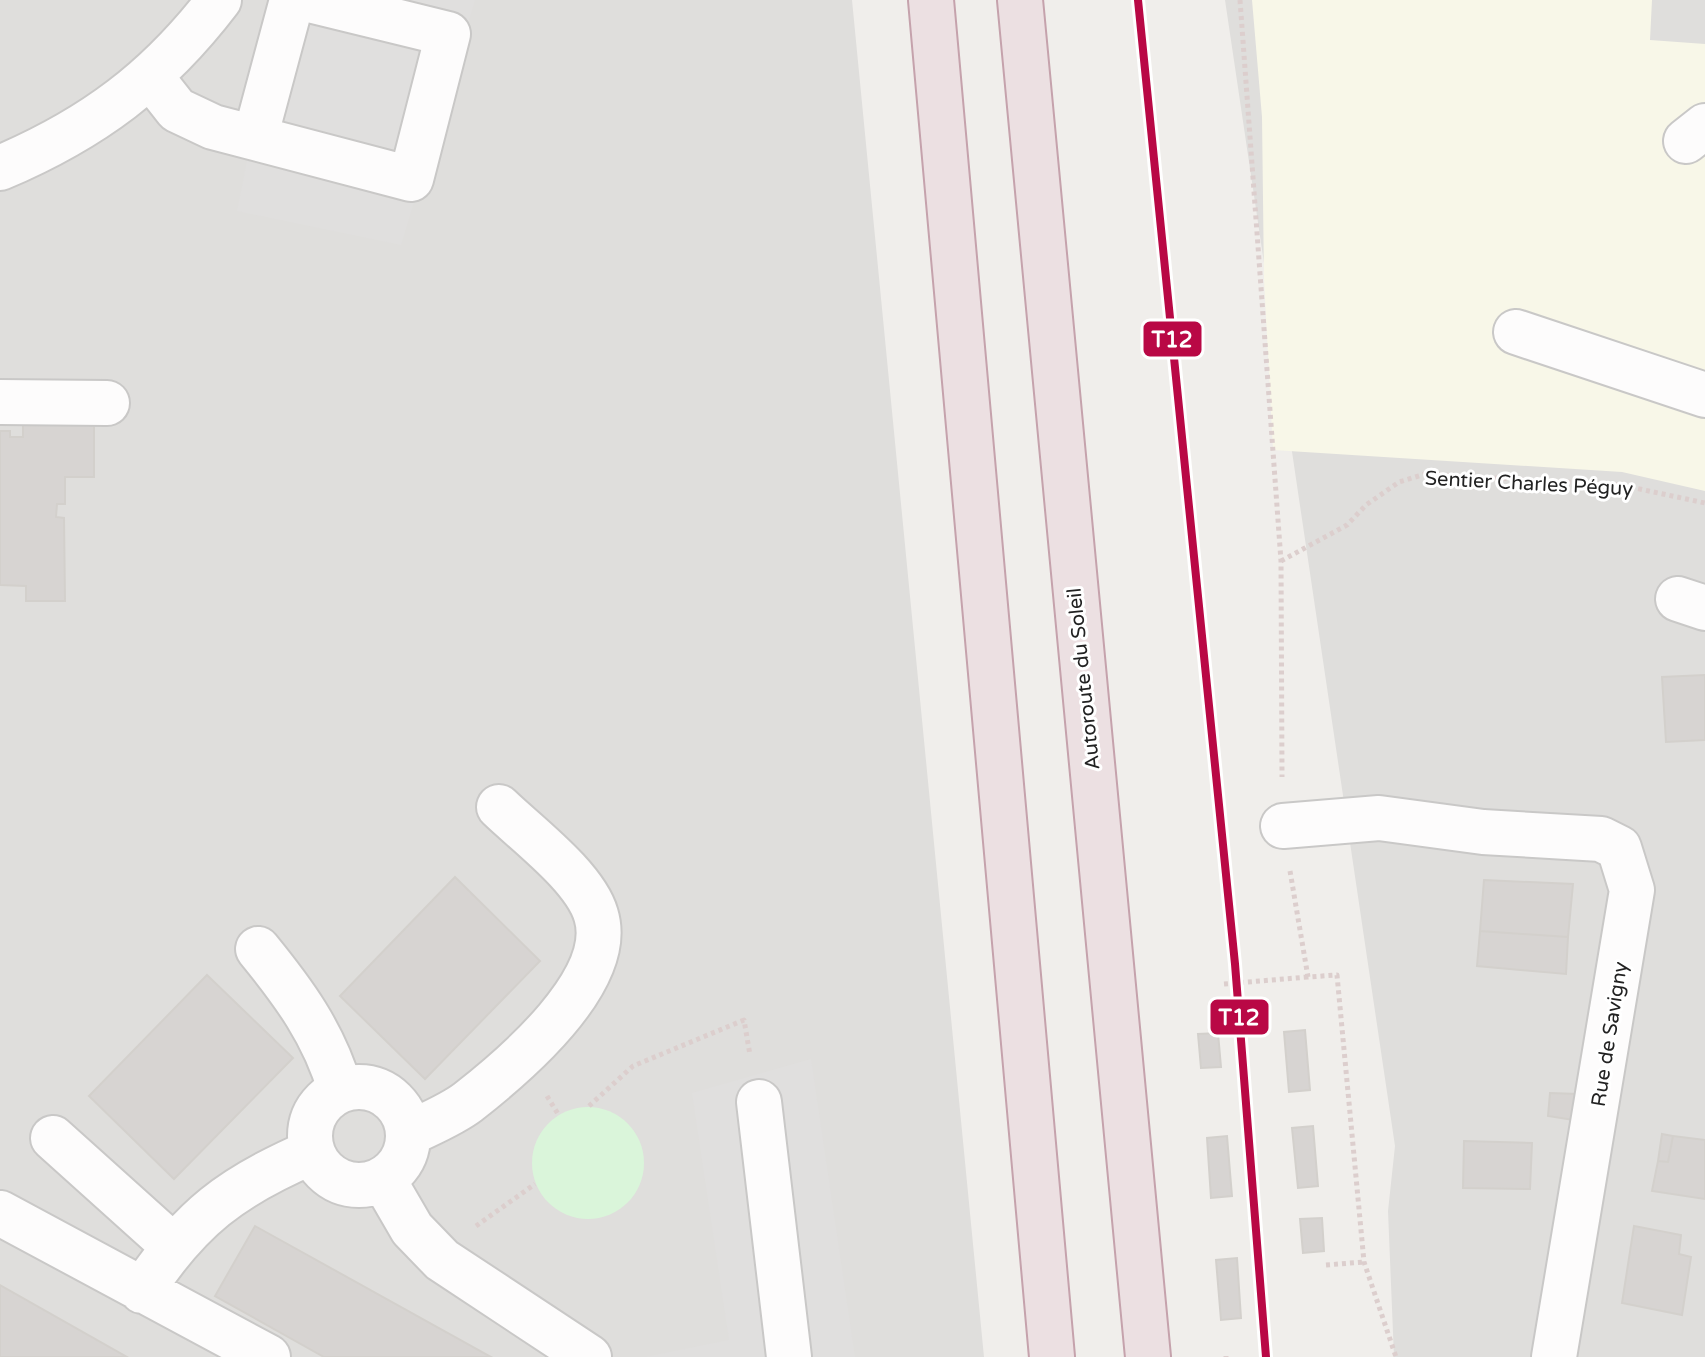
<svg xmlns="http://www.w3.org/2000/svg" width="1705" height="1357" font-family="'Varela Round',sans-serif">
  <style>
    .residential { fill: #dfdedc }
    .education { fill: #f8f7e8 }
    .park { fill: #daf5da }
    .parking { fill: #e0dfde }
    .building { fill: #d7d4d2; stroke: #d3d0cc; stroke-width: 2 }
    .lines { fill: none; stroke-linecap: round; stroke-linejoin: round }
    .minor-casing { stroke: #c9c8c7; stroke-width: 48 }
    .highway-casing { stroke: #c5a2ac; stroke-width: 48 }
    .path { stroke: #dccecd; stroke-width: 5; stroke-dasharray: 4 4; stroke-linecap: butt }
    .minor { stroke: #fdfcfc; stroke-width: 44 }
    .highway { stroke: #ece0e2; stroke-width: 44 }
    .tram-1-casing { stroke: #fff; stroke-width: 14 }
    .tram-1 { stroke: #b90845; stroke-width: 8 }
    .labels { text-anchor: middle; stroke-width: 6; stroke-linejoin: round; paint-order: stroke }
    .street-label { font-size: 20px; fill: #222; stroke: #fff }
    .line-badge { stroke: #fff; stroke-width: 3 }
    .badge-label { font-size: 22px; text-anchor: middle; font-weight: bold; fill: #fff }
  </style>
  <rect width="100%" height="100%" fill="#f0eeeb"/>
  <!-- residential -->
  <path class="residential" d="M0,0h852l132,1357h-984z
    M1225,0h480v1357h-311l-6,-146 7,-65z"/>
  <!-- education -->
  <path class="education" d="M1252,0h400l-2,40 55,4v447l-83,-19 -349,-22 -9,-171 -2,-162z"/>
  <!-- park -->
  <path class="park" d="M532 1163a56 56 0 1 1 112 0a56 56 0 1 1-112 0Z"/>
  <!-- parking -->
  <path class="parking" d="M279,0h196l-74,245 -164,-34z
    M811,1059l44,298h-210l84,-17 -37,-247z"/>
  <!-- building -->
  <path class="building" d="M23,420h71v57h-29v27h-8l-1,13 8,1 1,83h-39v-15l-26,-1v-154h10v6h13z
    M1705,675v65l-39,2 -4,-65z
    M455,877l85,84 -115,118 -85,-83z
    M1484,880l89,4 -5,53 -88,-6z
    M1480,931l88,6 -2,37 -89,-8z
    M207,975l86,83 -119,121 -85,-83z
    M1305,1030l5,60 -21,2 -5,-60z
    M1218,1033l3,34 -20,1 -3,-34z
    M1550,1093l28,1 -4,26 -26,-4z
    M1313,1126l5,60 -20,2 -6,-60z
    M1662,1134l11,2 -5,26 -10,-1z
    M1227,1136l5,60 -21,2 -4,-60z
    M1673,1136l32,4v59l-53,-8 6,-30 10,1z
    M1464,1141l68,2 -2,46 -67,-1z
    M1322,1218l2,33 -21,2 -3,-34z
    M255,1226l236,131h-167l-109,-61z
    M1634,1226l47,9 -2,19 12,3 -9,58 -60,-12z
    M1237,1258l4,60 -20,2 -5,-60z
    M0,1285l127,72h-127z"/>
  <g class="lines">
    <!-- minor casing -->
    <g class="minor-casing">
      <path id="minor" d="M151,77l26,33 36,17 198,52 37,-145 -139,-34
        M255,138l37,-138
        M1686,141l19,-15
        M0,168c92,-39 158,-88 219,-168
        M1516,332l189,63
        M0,402l107,1
        M1678,599l27,9
        M1283,826l96,-8 104,14 118,7 18,9 13,42 -78,467
        M258,949c36,44 66,85 82,140
        M310 1136a49 49 0 1 1 98 0a49 49 0 1 1-98 0Z
        M759,1102l30,255
        M408,1134c20,-10 43,-19 60,-32 46,-36 148,-122 128,-187 -11,-38 -68,-80 -97,-108
        M53,1138l119,107
        M383,1179l29,50 30,31 147,97
        M0,1213l268,144
        M142,1291c48,-73 90,-105 170,-139"/>
    </g>
    <!-- highway casing -->
    <g class="highway-casing">
      <path id="highway" d="M931,0l121,1357
        M1020,0l128,1357"/>
    </g>
    <!-- path -->
    <path class="path" d="M1240,0l41,561 1,216
      M1281,561l66,-36 19,-20 33,-23 26,-8 196,11 84,18
      M1290,871l18,106 29,-2 27,287 32,95
      M1224,984l84,-7
      M547,1096l11,18
      M589,1106l44,-40 111,-46 6,35
      M476,1226l59,-42
      M1326,1265l38,-3
      M1226,1356v1"/>
    <!-- minor -->
    <use href="#minor" class="minor"/>
    <!-- highway -->
    <use href="#highway" class="highway"/>
    <!-- tram-1 casing -->
    <g class="tram-1-casing">
      <path id="tram-1" d="M1138,0l97,964 31,393"/>
    </g>
    <!-- tram-1 -->
    <use href="#tram-1" class="tram-1"/>
  </g>
  <g class="labels">
    <!-- street labels -->
    <g class="street-label">
      <text transform="translate(1529 483) rotate(3)" y="7">Sentier Charles Péguy</text>
      <text transform="translate(1083 679) rotate(-96)" y="7">Autoroute du Soleil</text>
      <text transform="translate(1609 1034) rotate(-81)" y="7">Rue de Savigny</text>
    </g>
  </g>
  <g class="line-badge">
    <rect x="1142" y="320" width="61" height="38" rx="8" fill="#b90845"/>
    <rect x="1209" y="998" width="61" height="38" rx="8" fill="#b90845"/>
  </g>
  <g class="badge-label">
    <text x="1172" y="347">T12</text>
    <text x="1239" y="1025">T12</text>
  </g>
</svg>
